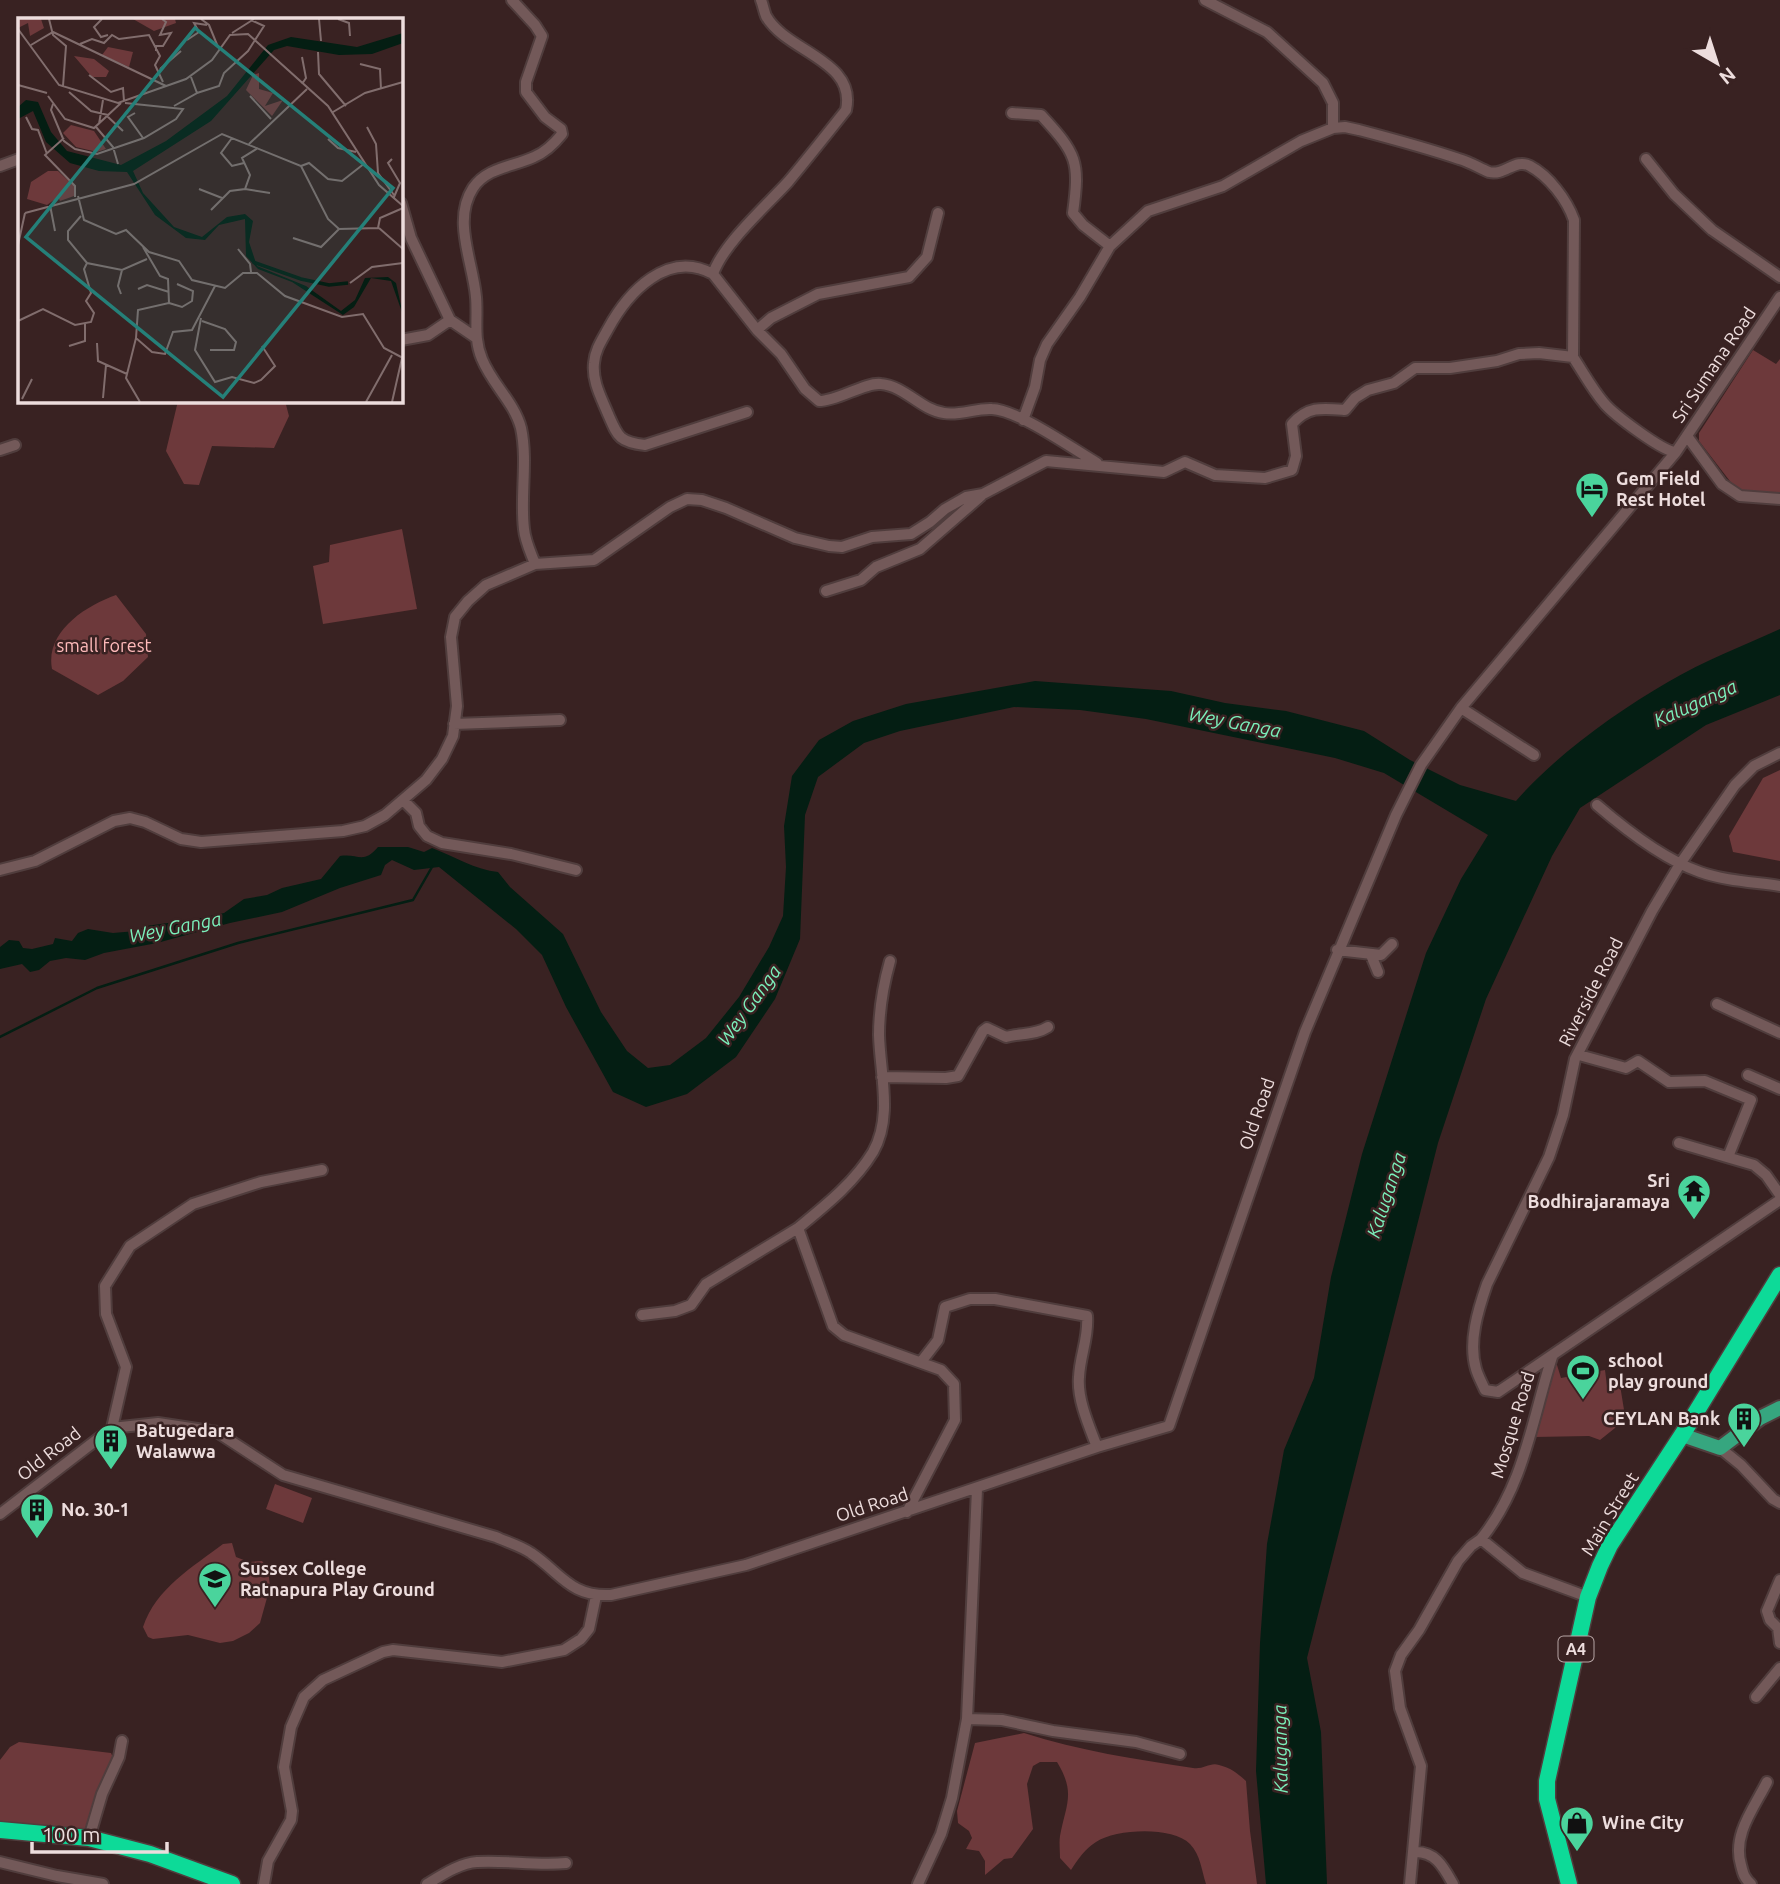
<svg xmlns="http://www.w3.org/2000/svg" width="1780" height="1884" font-family="Ubuntu,sans-serif">
  <style>
    .green { fill: #6d393b }
    .water { fill: #041e13 }
    .lines { fill: none; stroke-linecap: round; stroke-linejoin: round }
    .stream { stroke: #041e13; stroke-width: 2.5 }
    .minor-casing { stroke: #503d3d; stroke-width: 14 }
    .major-casing { stroke: #503d3d; stroke-width: 18 }
    .highway-casing { stroke: #503d3d; stroke-width: 19 }
    .minor { stroke: #735959; stroke-width: 10 }
    .major { stroke: #36a67f; stroke-width: 14 }
    .highway { stroke: #0dda98; stroke-width: 16 }
    .labels { text-anchor: middle; stroke-width: 5; stroke-linejoin: round; paint-order: stroke }
    .shield { fill: #392222; stroke: #b7a5a5; stroke-width: 2 }
    .shield-label { font-size: 16px; font-weight: bold; fill: #eddddd }
    .street-label { font-size: 18px; fill: #eddddd; stroke: #392222 }
    .poi-label { font-size: 18px; font-weight: bold; fill: #eddddd; stroke: #392222; text-anchor: start }
    .park-label { font-size: 18px; fill: #febaba; stroke: #392222 }
    .water-label { font-size: 19px; font-style: italic; fill: #7bf0bb; stroke: #392222 }
    .inset-river { fill: none; stroke: #041e13; stroke-width: 3.5 }
    .inset-road { fill: none; stroke: #816d6d; stroke-width: 2 }
    .view { fill: #258079; fill-opacity: 0.15; stroke: #258079; stroke-width: 3.5 }
    .inset-edge { fill: none; stroke: #eddddd; stroke-width: 3.5 }
  </style>
  <rect width="100%" height="100%" fill="#392222"/>
  <!-- green -->
  <path class="green" d="M1753,350l23,14 4,-5v136l-36,-3 -8,-3 -37,-48v-8z
    M178,401h107l4,15 -15,32 -62,-2 -13,39 -15,-1 -18,-33z
    M402,529l15,80 -94,15 -10,-58 16,-4 1,-17z
    M116,595l30,39 2,23 -25,24 -25,14 -46,-26c-7,-37 33,-63 64,-74z
    M1780,770v91l-47,-9 -4,-16 34,-58z
    M1555,1365h2l4,13 44,-8 2,16 13,-1 5,31 -10,12 -15,12 -11,-4 -55,1z
    M275,1484l37,14 -9,25 -37,-14z
    M232,1543l4,14 13,5 13,-1 6,7 2,19 -10,36 -11,10 -16,8 -13,2 -32,-8 -35,4 -5,-2 -5,-10c13,-39 50,-60 80,-83z
    M1024,1733c55,18 112,26 169,35 10,2 17,-6 26,-3 12,3 18,8 27,16l4,50 7,53h-51c-5,-15 -5,-28 -16,-40 -18,-18 -74,-15 -94,-2 -11,7 -18,17 -25,28l-11,-12c0,-7 -1,-16 0,-22 6,-32 16,-43 -3,-74h-17l-7,4 -6,18 6,45 -21,29 -8,1 -19,16v-14l-6,-10 -13,-2 6,-11 -3,-7 -11,-8 -1,-12 18,-68z
    M19,1742l92,11 3,7 -28,71 -86,-6v-65l10,-13z"/>
  <!-- water -->
  <path class="water" d="M1780,629v66l-74,30 -126,83 -28,48 -66,143 -48,144 -131,515 14,74 6,152h-61l-10,-113 4,-128 7,-99 17,-94 30,-72 17,-101 31,-123 64,-201 35,-74 27,-44 -104,-62 -49,-15 -189,-39 -66,-9 -66,-3 -114,24 -36,12 -46,34 -13,38 -5,124 -25,60 -39,58 -49,37 -41,13 -33,-15 -47,-85 -24,-52 -26,-26 -77,-62 -25,3 -22,-10 -7,5 -4,10 -41,13 -58,24 -52,11 -73,20 -53,10 -19,7 -19,-2 -16,3 -11,9 -9,2 -8,-8 -22,5v-22l9,-7 10,1 4,7 9,1 21,-5 2,-6 17,3 6,-8 10,-4 25,4 23,-2 10,-5 51,-7 27,-6 20,-14 23,-4 15,-7 39,-9 19,-23c18,-3 23,9 38,-9h30l16,5 8,-4c21,8 44,22 66,24l12,15 53,47 38,78 26,39 21,17 22,-3 36,-27 33,-41 30,-50 14,-31 3,-49 -2,-41 8,-50 27,-36 34,-19 53,-17 129,-23 136,10 54,12 61,8 78,20 46,29 50,25 56,16c39,-45 100,-89 152,-119 35,-21 75,-36 112,-53z"/>
  <g class="lines">
    <!-- stream -->
    <path class="stream" d="M0,1037l97,-49 141,-45 175,-43 19,-33"/>
    <!-- minor casing -->
    <g class="minor-casing">
      <path id="minor" d="M512,0l23,25 7,11 -16,46v10l19,25 16,12 1,5c-8,10 -16,18 -28,23 -21,10 -47,10 -61,31 -21,32 0,74 3,109 2,22 -3,41 6,62 10,25 32,43 39,69 7,33 -1,68 3,101 1,12 7,24 11,35
        M761,0c2,5 3,11 5,16 20,36 91,44 80,94 -19,24 -38,48 -58,72 -22,24 -65,62 -75,92l44,56 24,24 24,35 14,12c19,0 46,-19 62,-17 24,2 40,26 63,29 15,3 32,-5 48,-4 26,1 81,40 105,54
        M1205,0l62,32 56,51 10,20v25
        M1012,113l29,2c36,39 39,46 32,98l10,12 27,21
        M1646,159l28,35 38,36 68,47
        M0,166l19,-7
        M401,203l10,35 39,82 25,17
        M713,274c-45,-25 -85,18 -105,55 -6,11 -13,21 -14,34 -2,18 7,34 14,51 10,23 11,28 37,31l102,-33
        M757,330l14,-12 47,-24 91,-17 18,-20 11,-44
        M401,340l27,-5 22,-15
        M1023,420l12,-33 5,-27 7,-16 33,-47 30,-51 38,-35 75,-25 78,-45 32,-13 12,-1 14,3c34,9 68,18 100,29 11,3 20,9 30,13 16,4 26,-14 41,-6 19,10 37,34 44,54l-1,137
        M1687,436l35,48 18,12 40,3
        M0,450l15,-5
        M826,591l35,-11 15,-13 44,-18 61,-53
        M1461,708l73,47
        M454,724l106,-4
        M1780,753l-26,13 -19,19 -55,79 -28,47 -77,148 -12,56 -14,42 -62,127c-9,26 -19,58 -11,85 2,7 6,14 9,21l13,2 282,-192
        M403,800l13,13 3,13 8,10 15,7 69,11 65,16
        M1597,805c29,25 68,55 103,67 25,9 54,10 80,14
        M0,870l35,-9 79,-40 16,-3 15,4 36,17 20,3 142,-11 22,-5 20,-11 41,-35 16,-21 11,-23 4,-30 -6,-69 4,-20 13,-16 18,-16 49,-21 59,-4 76,-53 17,-8 15,1 24,8 69,30 34,8 13,1 30,-10 39,-3 19,-12 15,-13 21,-12 17,-3 63,-33 118,11 21,-10 30,13 50,3 27,-8 4,-14 -4,-32c16,-18 30,-16 53,-14l10,-12 13,-8 26,-7 21,-15h35l47,-7 22,-7 20,-1 34,4c10,15 19,32 31,46 9,11 59,49 72,49
        M1337,950l44,5 11,-11
        M1371,955l7,17
        M890,961c-7,25 -11,49 -11,74 1,38 14,82 -6,117 -19,31 -47,53 -75,76l35,98 11,9 97,35 13,14 1,36 -48,92
        M1717,1004l63,29
        M1579,1055l47,13 12,-7 31,21 36,-1 46,19 -23,57
        M1748,1075l32,14
        M882,1077l64,1 12,-2 25,-45 4,-3 19,9c14,-4 30,-2 42,-10
        M1679,1143l75,22 12,10 14,20
        M642,1315l33,-4 16,-6 15,-21 92,-56
        M1552,1357c-20,63 -28,129 -71,182l42,34 65,24
        M921,1362l17,-22 7,-33 25,-8h25l92,17c2,21 -7,39 -8,61 -2,22 10,49 18,70
        M112,1428l14,-61 -20,-53 -1,-28 25,-40 63,-42 68,-22 61,-12
        M1720,1448l21,17 32,34 7,4
        M0,1514l112,-86 46,-5 59,9 66,43 213,62c11,5 25,9 35,16 30,20 39,44 80,42l135,-30 351,-118 72,-21 136,-394 91,-217 25,-50 40,-57 215,-256 104,-155
        M1780,1580l-13,31 3,9 8,8 2,15
        M1756,1697l24,-29
        M967,1719l35,1 51,11 83,11 44,12
        M89,1838l13,-44 17,-37 3,-16
        M1414,1852c22,-1 30,16 39,32
        M0,1862l57,14 46,8
        M264,1884l4,-23 23,-41 1,-9 -8,-44 7,-40 13,-30 19,-17 60,-28 10,-2 109,12 62,-12 17,-11 8,-10 7,-33
        M427,1884c15,-9 33,-21 50,-22 29,-2 59,4 89,1
        M918,1884l23,-50 11,-36 15,-79 10,-230
        M1410,1884l11,-118 -21,-58 -5,-37 6,-16 18,-25 39,-69 13,-15 10,-7
        M1751,1884c-7,-6 -8,-11 -10,-19 -9,-30 13,-57 26,-83"/>
    </g>
    <!-- major casing -->
    <g class="major-casing">
      <path id="major" d="M1682,1435l38,13 40,-30 20,-10"/>
    </g>
    <!-- highway casing -->
    <g class="highway-casing">
      <path id="highway" d="M0,1830l89,8 61,16 82,30
        M1569,1884l-22,-85v-18l41,-184 12,-31 10,-21 72,-110 98,-160"/>
    </g>
    <!-- minor -->
    <use href="#minor" class="minor"/>
    <!-- major -->
    <use href="#major" class="major"/>
    <!-- highway -->
    <use href="#highway" class="highway"/>
  </g>
  <!-- icons -->
  <defs>
    <g id="hotel-pin" transform="scale(1.75)"><path d="M0 17L-7.5 6A9.5 9.5 0 1 1 7.5 6Z" fill="#4ad49c" stroke="#392222"/><path d="M-6-4.5h1.5V1H6V5H4.5V3h-9V5H-6ZM-4 0a1.8 1.8 0 1 1 3.6 0ZM.5 0V-2.5h3Q6-2.5 6 0Z" fill="#111"/></g>
    <g id="temple-pin" transform="scale(1.75)"><path d="M0 17L-7.5 6A9.5 9.5 0 1 1 7.5 6Z" fill="#4ad49c" stroke="#392222"/><path d="M0-6L5-2H3V0L6.5 2.5H4V6H1.5V3h-3V6H-4V2.5H-6.5L-3 0V-2H-5Z" fill="#111"/></g>
    <g id="stadium-pin" transform="scale(1.75)"><path d="M0 17L-7.5 6A9.5 9.5 0 1 1 7.5 6Z" fill="#4ad49c" stroke="#392222"/><path d="M0-5a6.5 5 0 1 0 0 10a6.5 5 0 1 0 0-10ZM-3.5-1.8h7v3.6h-7Z" fill="#111"/></g>
    <g id="building-pin" transform="scale(1.75)"><path d="M0 17L-7.5 6A9.5 9.5 0 1 1 7.5 6Z" fill="#4ad49c" stroke="#392222"/><path d="M-4-6H4V6H1V3H-1V6H-4ZM-2.5-4.3h1.7v1.8h-1.7ZM.8-4.3h1.7v1.8H.8ZM-2.5-1h1.7V.8h-1.7ZM.8-1h1.7V.8H.8Z" fill="#111"/></g>
    <g id="school-pin" transform="scale(1.75)"><path d="M0 17L-7.5 6A9.5 9.5 0 1 1 7.5 6Z" fill="#4ad49c" stroke="#392222"/><path d="M0-5L7-2L0 1L-7-2ZM-4 1L0 2.5L4 1V4Q0 6-4 4Z" fill="#111"/></g>
    <g id="shop-pin" transform="scale(1.75)"><path d="M0 17L-7.5 6A9.5 9.5 0 1 1 7.5 6Z" fill="#4ad49c" stroke="#392222"/><path d="M-5-2.5h2.3a2.7 3.5 0 0 1 5.4 0H5L5.5 6h-11ZM-1.5-2.5h3a1.5 2.3 0 0 0-3 0Z" fill="#111"/></g>
  </defs>
  <g fill-rule="evenodd">
    <use href="#hotel-pin" x="1592" y="489"/>
    <use href="#temple-pin" x="1694" y="1191"/>
    <use href="#stadium-pin" x="1583" y="1371"/>
    <use href="#building-pin" x="1744" y="1419"/>
    <use href="#building-pin" x="111" y="1441"/>
    <use href="#building-pin" x="37" y="1510"/>
    <use href="#school-pin" x="215" y="1579"/>
    <use href="#shop-pin" x="1577" y="1823"/>
  </g>
  <g class="labels">
    <!-- shield labels -->
    <rect class="shield" x="1558.5" y="1636.5" width="35" height="25" rx="5"/>
    <g class="shield-label">
      <text x="1576" y="1655">A4</text>
    </g>
    <!-- street labels -->
    <g class="street-label">
      <text transform="translate(1714 365) rotate(-56)" y="6">Sri Sumana Road</text>
      <text transform="translate(1591 992) rotate(-63)" y="6">Riverside Road</text>
      <text transform="translate(1257 1114) rotate(-71)" y="6">Old Road</text>
      <text transform="translate(1513 1425) rotate(-73)" y="6">Mosque Road</text>
      <text transform="translate(49 1454) rotate(-38)" y="6">Old Road</text>
      <text transform="translate(872 1505) rotate(-18)" y="6">Old Road</text>
      <text transform="translate(1610 1514) rotate(-59)" y="6">Main Street</text>
    </g>
    <!-- poi labels -->
    <g class="poi-label">
      <text x="1616" y="485">Gem Field<tspan x="1616" dy="21">Rest Hotel</tspan></text>
      <text x="1670" y="1187" text-anchor="end">Sri<tspan x="1670" dy="21">Bodhirajaramaya</tspan></text>
      <text x="1608" y="1367">school<tspan x="1608" dy="21">play ground</tspan></text>
      <text x="1720" y="1425" text-anchor="end">CEYLAN Bank</text>
      <text x="136" y="1437">Batugedara<tspan x="136" dy="21">Walawwa</tspan></text>
      <text x="61" y="1516">No. 30-1</text>
      <text x="240" y="1575">Sussex College<tspan x="240" dy="21">Ratnapura Play Ground</tspan></text>
      <text x="1602" y="1829">Wine City</text>
    </g>
    <!-- park labels -->
    <g class="park-label">
      <text x="104" y="652">small forest</text>
    </g>
    <!-- water labels -->
    <g class="water-label">
      <text transform="translate(1695 703) rotate(-24)" y="7">Kaluganga</text>
      <text transform="translate(1235 722) rotate(11)" y="7">Wey Ganga</text>
      <text transform="translate(175 927) rotate(-11)" y="7">Wey Ganga</text>
      <text transform="translate(749 1005) rotate(-54)" y="7">Wey Ganga</text>
      <text transform="translate(1386 1195) rotate(-72)" y="7">Kaluganga</text>
      <text transform="translate(1280 1749) rotate(-91)" y="7">Kaluganga</text>
    </g>
  </g>
  <!-- overview -->
  <g transform="translate(18 18)">
    <rect width="385" height="385" fill="#392222"/>
    <path d="M0,1h23l3,9 -14,8 -2,-13 -10,5zM115,1h42l1,4 -22,8zM90,29l25,5 -4,15 -27,-12zM56,38l20,3 15,12 -3,6h-14zM241,55v16l14,4 -8,13 18,-6 -11,16 -26,-26 7,-15zM53,107l23,6 12,18 -9,3 -21,-5 -13,-14zM30,153h10l16,15v10l-14,5 -2,-4 -11,8 -20,-6 4,-17z" fill="#6d393b"/>
    <path d="M385,15v10l-31,11 -33,1 -52,-9 -13,4 -63,71 -78,50 10,22 31,34 28,10 25,-20 18,-3 8,7 -4,21 8,24 49,20 35,25 14,-11 10,-22 23,-1 8,6 7,32 -12,-34 -20,-3 -17,29 -11,8 -51,-33 -34,-13 -12,-13 -1,-37 -26,6 -14,15 -19,-2 -31,-23 -28,-43 -28,-1 -29,-8 -24,-21 -13,-31 -15,8v-12l8,-7 12,2 13,30 16,19 54,14 45,-24 61,-45 41,-51 23,-8 66,10z" fill="#041e13"/>
    <path class="inset-river" d="M235,244l48,17 28,6 19,-2"/>
    <path class="inset-road" d="M31,1l4,16 13,11 -3,40M84,1l-8,8 7,10 7,-2M183,1l8,6 9,22M301,1l2,22M320,1l11,4 1,13M0,11l41,56 59,18 68,-24 26,-19 18,-25 18,-1 80,72 51,79 24,21M214,15l22,-14M169,22l12,-8 -5,-9 13,2M62,26l12,-5 12,4 8,-8 7,4 30,-4 11,21 -5,9 8,17M13,27l22,-13 113,54M138,33v-5h7l8,-13 -11,2 6,-13 -4,-3M300,34l1,22 27,32M284,39l4,21 -4,6M342,46l20,5 1,20M142,51l21,-18M71,57l22,17 12,-4 1,13M0,67l29,8M51,74l22,19 17,4M179,75l22,-7 5,-13 24,-22 16,-25 -13,-6M30,78l17,23 29,9 27,-25M232,78l21,23M35,86l-2,6 13,31 11,8 22,5 47,-16 32,-19 7,-10 -58,-6M156,88l23,-13 -6,-16M315,94l32,-19 38,-11M117,95l-7,4 15,21M89,98l16,15M8,99l6,12 6,1 9,24M81,106l4,-24M78,109l17,20 5,17M349,109l9,17 2,29 16,22M46,120l-19,17 30,31v11M214,120l-11,15 11,13 12,-3M310,121l10,9 18,4M231,126l58,-55M374,141l-4,4 12,20 -6,14M283,148l8,-3 19,16 14,2 23,-18M181,171l23,9M227,171l25,4M60,178l6,24 32,14 10,-4 23,22 30,9 13,19 33,8 18,-15h14l28,23 57,21 21,-3 21,34 19,10M32,187l5,26M193,192l19,-19 15,-2 5,-14 -8,-17 16,-10M7,195l109,-29 88,-50 79,32 27,53 11,10 39,-1 2,-10 23,-10M63,198l-13,15v9l19,23 35,7 25,-11M361,210l24,21M275,220l28,9 18,-18M0,227l7,-32M220,231l12,15 1,8M332,265l22,-16 31,-4M120,271l9,-4 22,7M103,276l-3,-8 4,-16M151,285l13,4 10,-6 1,-10 -16,-7M183,300l-6,32 20,32 17,-5 22,6 7,-3 14,-14 -13,-20M0,303l25,-12 32,16 16,-3 3,-9 -8,-12 5,-8 -7,-24 3,-6M184,303l23,8 11,13 -2,8h-24M118,320l2,-28 31,-7 -1,-24 -8,-3 -17,-29M79,325l1,18 29,13M51,328l16,-5v-18M85,380l3,-33M4,381l10,-20M122,384l-14,-24 10,-40 16,14 13,2 8,-22 19,-2 23,-44M348,384l26,-47M374,384l10,-44"/>
    <path class="view" d="M177,10l198,160 -170,209 -197,-160z"/>
    <rect width="385" height="385" class="inset-edge"/>
  </g>
  <!-- north arrow -->
  <g transform="translate(1717 63) rotate(141)" stroke="#392222" stroke-width="5" paint-order="stroke">
  <path d="M0-5L12 26L0 18L-12 26Z" fill="#eddddd"/>
  <text y="-10" font-size="19" font-weight="bold" text-anchor="middle" fill="#eddddd">N</text>
  </g>
  <!-- scale -->
  <path d="M32 1842v10h135v-10" fill="none" stroke="#eddddd" stroke-width="3.5"/>
  <text x="42" y="1842" font-size="21" fill="#eddddd" stroke="#392222" stroke-width="5" paint-order="stroke">100 m</text>
</svg>
